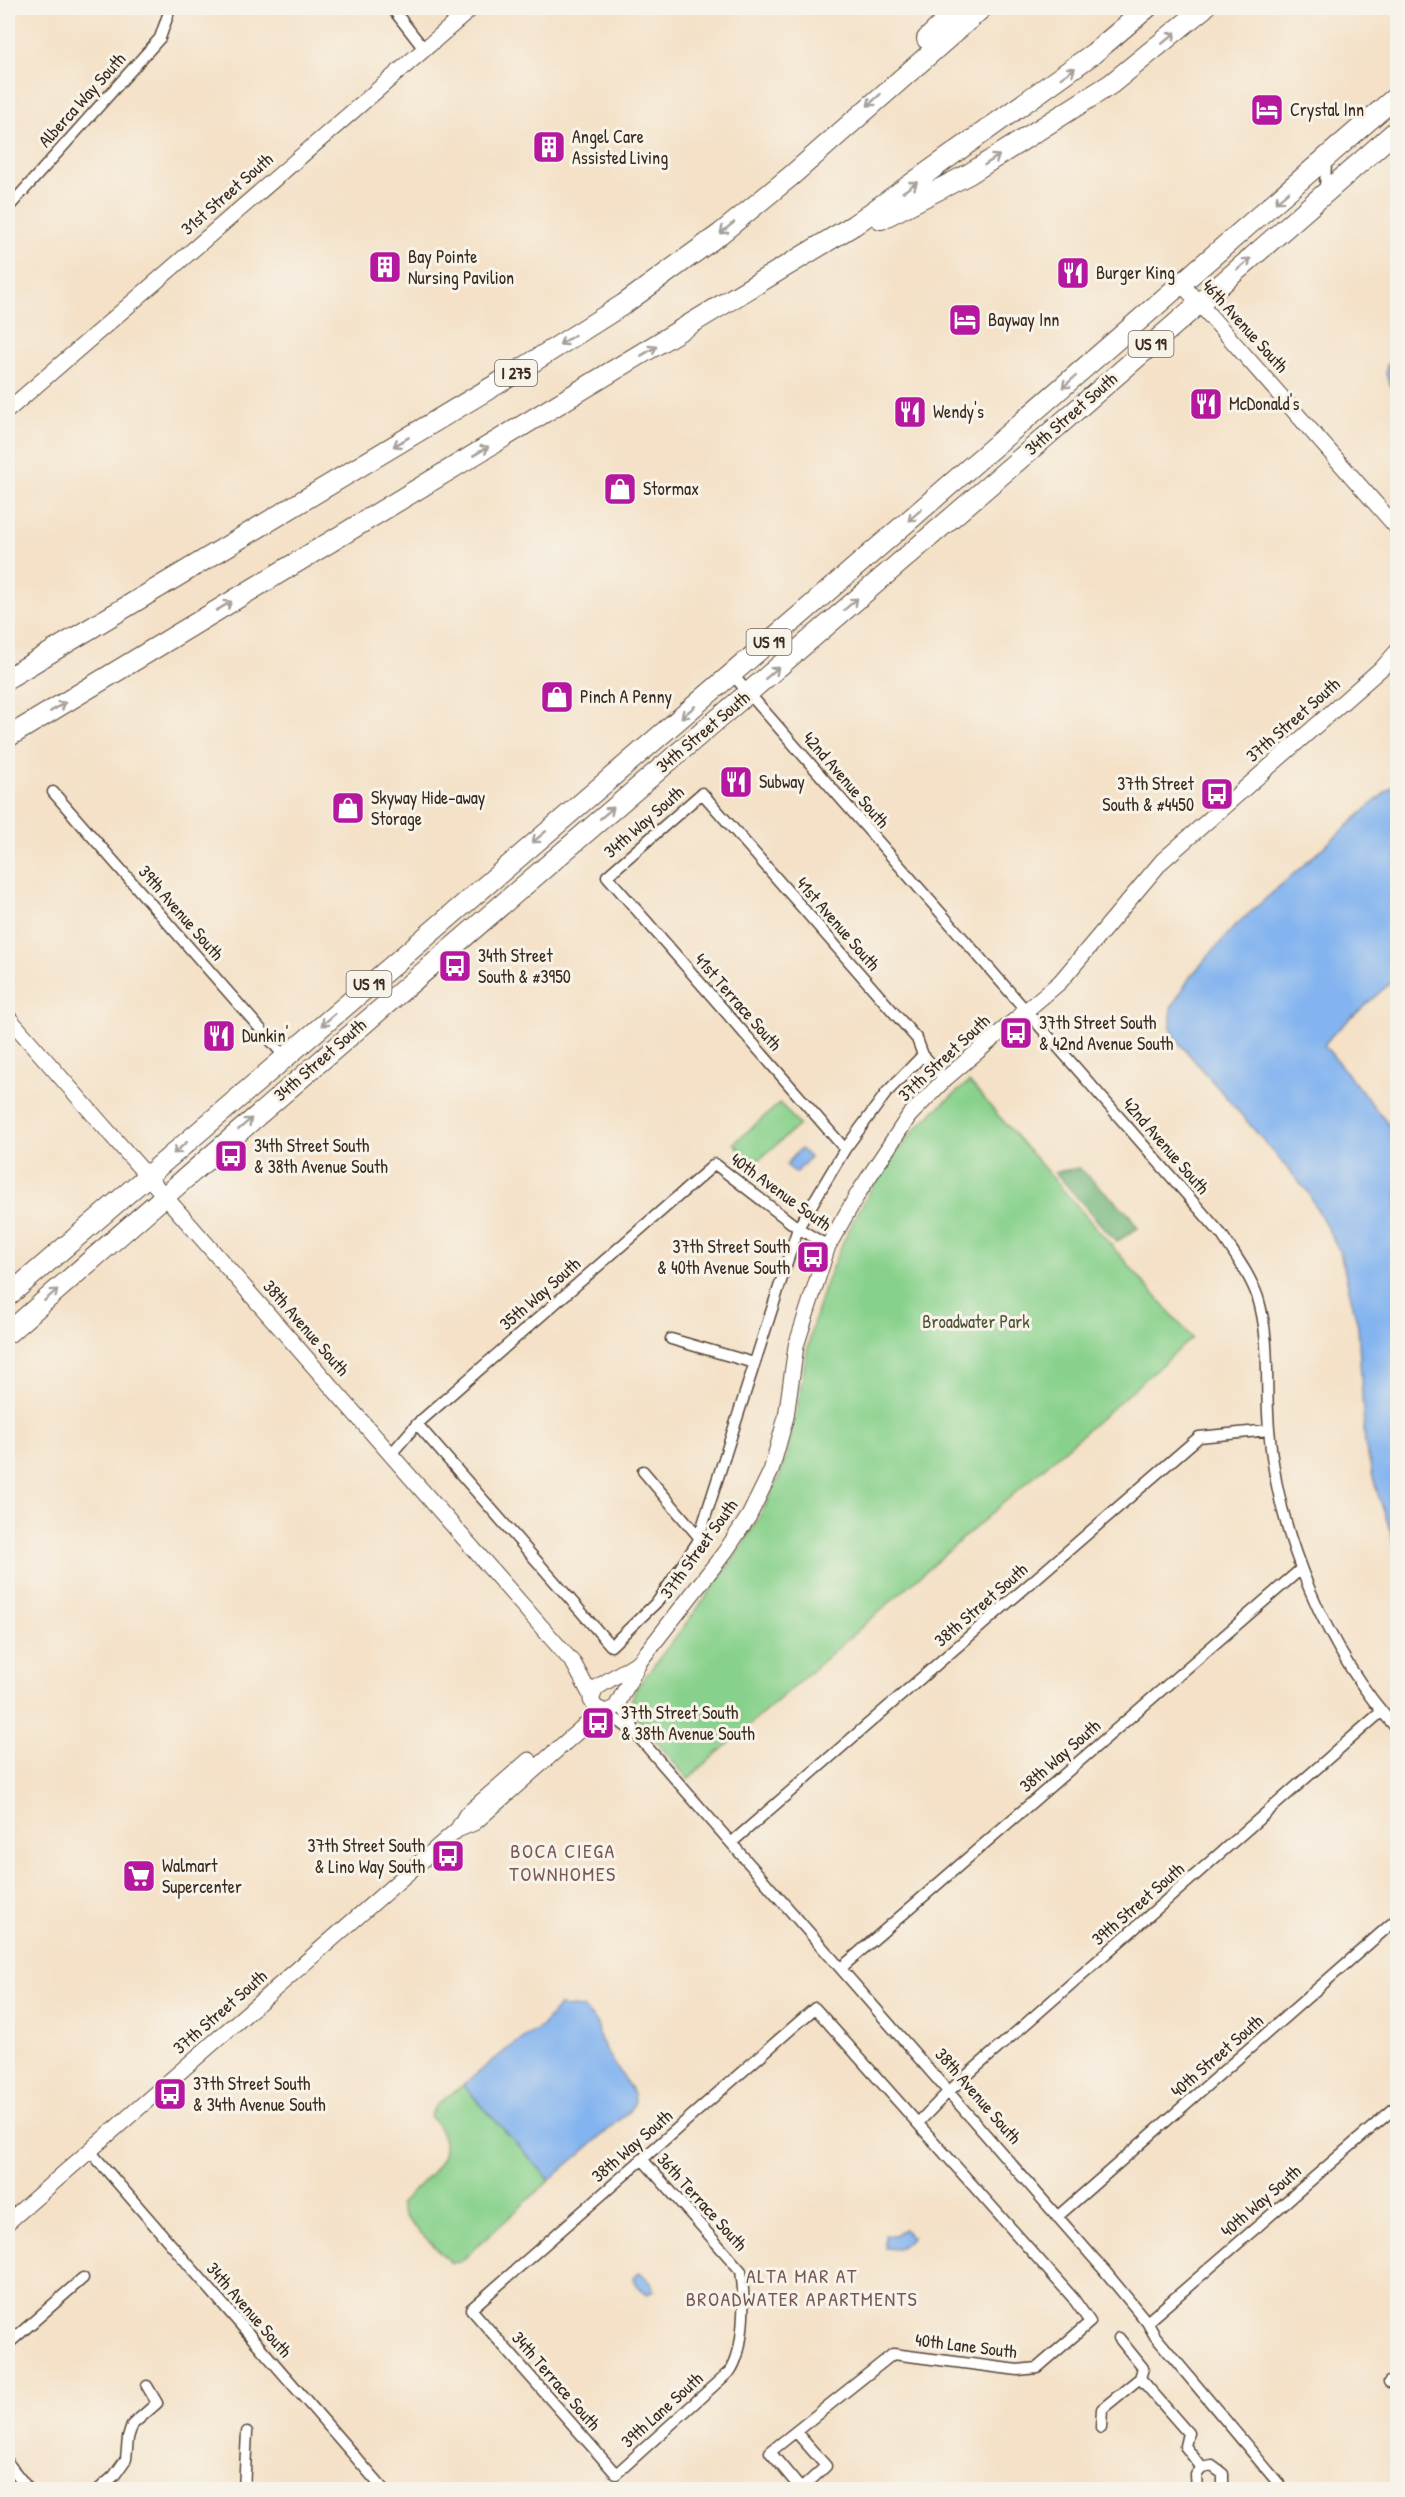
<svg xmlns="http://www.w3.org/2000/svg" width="1405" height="2497" font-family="'Patrick Hand',sans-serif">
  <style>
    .green { fill: #88d18c; stroke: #627e55; stroke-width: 1.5 }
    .forest { fill: #6eb378; stroke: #546e4b; stroke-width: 1.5 }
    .water { fill: #83b4ef; stroke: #5f6f86; stroke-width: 1.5 }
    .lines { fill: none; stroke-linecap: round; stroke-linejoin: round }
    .street-casing { stroke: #574537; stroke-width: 13 }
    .secondary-casing { stroke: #574537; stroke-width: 17 }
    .highway-casing { stroke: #574537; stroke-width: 22 }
    .street { stroke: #fff; stroke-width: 10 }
    .secondary { stroke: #fff; stroke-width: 15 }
    .highway { stroke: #fff; stroke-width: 20 }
    .oneway { stroke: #a79f9a }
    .labels { text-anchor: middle; stroke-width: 6; stroke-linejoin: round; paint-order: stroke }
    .shield { fill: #f7f3e8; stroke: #73665b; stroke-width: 1.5 }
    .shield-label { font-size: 16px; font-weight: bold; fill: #3b2a1e }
    .street-label { font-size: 18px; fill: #3b2a1e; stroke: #f7f3e8 }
    .poi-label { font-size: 18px; fill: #3b2a1e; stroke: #f7f3e8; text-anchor: start }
    .park-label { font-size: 18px; fill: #4e543a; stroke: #f7f3e8 }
    .neighbourhood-label { font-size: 20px; letter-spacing: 1.5px; fill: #795958; stroke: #f7f3e8 }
  </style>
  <rect width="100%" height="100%" fill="#f7f3e8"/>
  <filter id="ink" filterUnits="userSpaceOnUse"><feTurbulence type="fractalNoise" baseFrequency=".0167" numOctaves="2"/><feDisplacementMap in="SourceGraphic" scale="12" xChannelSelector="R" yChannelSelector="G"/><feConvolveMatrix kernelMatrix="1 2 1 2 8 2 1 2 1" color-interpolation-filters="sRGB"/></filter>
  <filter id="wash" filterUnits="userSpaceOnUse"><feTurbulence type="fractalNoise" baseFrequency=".008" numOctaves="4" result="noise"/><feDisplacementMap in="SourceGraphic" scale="24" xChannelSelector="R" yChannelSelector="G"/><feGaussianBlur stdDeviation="1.35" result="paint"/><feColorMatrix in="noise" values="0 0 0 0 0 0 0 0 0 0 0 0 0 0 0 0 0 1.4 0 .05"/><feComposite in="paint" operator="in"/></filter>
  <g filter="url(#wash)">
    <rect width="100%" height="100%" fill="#f4e1c7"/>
    <!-- green -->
    <path class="green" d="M969,1082l223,256 -504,441 -52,-62 -6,-13 5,-14c49,-66 123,-150 149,-227 15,-46 17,-95 30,-142 17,-64 56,-142 101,-191 16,-18 36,-33 54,-48z
      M780,1103l19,22 -46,40 -19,-22z
      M463,2085l87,95 -90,82 -9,1 -48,-48 -3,-10c26,-31 66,-49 30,-89l5,-10z"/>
    <!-- forest -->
    <path class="forest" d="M1079,1168l49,45 10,15 -22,14 -61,-70z"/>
    <!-- water -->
    <path class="water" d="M1394,359l3,1v32c-10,-8 -17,-26 -3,-33z
      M1397,782v195l-65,58 -8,10 73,90v416l-21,-63 -11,-43 -7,-119 -18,-74 -32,-60 -133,-154 -4,-11v-19l19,-31 45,-51z
      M800,1149l10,8 -14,16 -10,-8z
      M559,2006l24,2 15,16 1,12 8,16 27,42 1,7 -4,9 -81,70 -87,-95 43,-35 36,-24z
      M904,2229l8,8 -14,12 -13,-1v-13l10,1z
      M640,2272l11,11 3,8 -6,3c-7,-4 -12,-8 -14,-16z"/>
  </g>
  <g filter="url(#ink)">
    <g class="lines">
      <!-- street casing -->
      <g class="street-casing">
        <path id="street" d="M392,8l32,41
          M1325,193l1,-35
          M8,208l152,-170 8,-23v-7
          M732,674l490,561c13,20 28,40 36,63 13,43 7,87 11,131 8,105 58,224 129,301
          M53,792l232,265
          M845,1149l-238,-273 95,-83 215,246 6,16 22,24
          M671,1339l83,24
          M417,1424l194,222 47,-45 39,-58 101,-315 47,-79 42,-57 36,-37
          M391,1454l26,-30 298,-260 83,64 30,18
          M643,1471l56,66
          M618,1703l13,18 4,12
          M606,1712l29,21 469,537 43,52 8,14 129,154
          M731,1843l468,-406 70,-7
          M841,1968l460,-399
          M918,2123l30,-31 433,-380
          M90,2151l294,339
          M642,2159l99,112c4,25 4,79 -11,100l-114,103 -145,-165 344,-301 258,290 17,24 -53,46 -19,2 -125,-16 -123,98 31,37 25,-23 -30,-34
          M1057,2217l341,-299
          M1147,2322l251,-217
          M8,2344l75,-66
          M1140,2378l48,55 -3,13 17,22
          M1389,2382h9
          M1101,2428l1,-19 38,-31 3,-10 -24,-30
          M8,2463l21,27
          M98,2490l16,-14 12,-17 2,-21 4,-13 25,-22 -10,-17
          M244,2490l3,-58
          M1197,2490l-1,-15 6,-7 10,-2 11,8v16"/>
      </g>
      <!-- secondary casing -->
      <g class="secondary-casing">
        <path id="secondary" d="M1182,284l216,245
          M8,410l464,-402
          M8,1017l566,647 17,32
          M640,1661l-44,27 -5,12 5,8 10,4 10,-5 24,-46 85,-109 24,-36 22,-45 15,-54 10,-71 32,-100 31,-54 50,-76 36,-37 115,-97 102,-121 222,-195 14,-16
          M457,1830l9,-15 63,-55
          M8,2222l449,-392 17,-7 127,-112"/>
      </g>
      <!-- highway casing -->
      <g class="highway-casing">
        <path id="highway" d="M927,39l32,-31
          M881,219l88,-45 142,-90 93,-76
          M8,678l509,-306 107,-68 96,-70 71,-58 191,-168
          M8,737l846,-512 240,-172 53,-45
          M8,1296l798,-686 592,-515
          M8,1333c460,-404 930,-798 1390,-1204"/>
      </g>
      <!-- street -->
      <use href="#street" class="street"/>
      <!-- secondary -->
      <use href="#secondary" class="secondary"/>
      <!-- highway -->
      <use href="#highway" class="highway"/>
    </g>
    <!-- one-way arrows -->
    <defs><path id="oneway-shaft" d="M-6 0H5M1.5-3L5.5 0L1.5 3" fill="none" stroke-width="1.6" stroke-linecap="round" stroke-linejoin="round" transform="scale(1.5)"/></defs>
    <g class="oneway">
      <use href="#oneway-shaft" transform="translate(1169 38) rotate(-40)"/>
      <use href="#oneway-shaft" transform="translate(1068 73) rotate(-36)"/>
      <use href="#oneway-shaft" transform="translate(874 100) rotate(138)"/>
      <use href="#oneway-shaft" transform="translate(992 160) rotate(-33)"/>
      <use href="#oneway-shaft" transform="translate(910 187) rotate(-35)"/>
      <use href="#oneway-shaft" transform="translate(1282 197) rotate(139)"/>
      <use href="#oneway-shaft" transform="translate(727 228) rotate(141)"/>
      <use href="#oneway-shaft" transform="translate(1244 264) rotate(-41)"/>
      <use href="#oneway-shaft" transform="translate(567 340) rotate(147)"/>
      <use href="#oneway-shaft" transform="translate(649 351) rotate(-31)"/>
      <use href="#oneway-shaft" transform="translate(1069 382) rotate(139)"/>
      <use href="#oneway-shaft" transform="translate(401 442) rotate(149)"/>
      <use href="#oneway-shaft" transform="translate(481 451) rotate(-31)"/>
      <use href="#oneway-shaft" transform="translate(915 515) rotate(139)"/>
      <use href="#oneway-shaft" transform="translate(851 604) rotate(-41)"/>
      <use href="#oneway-shaft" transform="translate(224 606) rotate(-31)"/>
      <use href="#oneway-shaft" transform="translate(772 673) rotate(-41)"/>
      <use href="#oneway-shaft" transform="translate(58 707) rotate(-31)"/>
      <use href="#oneway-shaft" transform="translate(688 712) rotate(140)"/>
      <use href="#oneway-shaft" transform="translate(607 813) rotate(-40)"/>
      <use href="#oneway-shaft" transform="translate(539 837) rotate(140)"/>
      <use href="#oneway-shaft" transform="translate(328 1020) rotate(139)"/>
      <use href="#oneway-shaft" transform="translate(245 1124) rotate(-41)"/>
      <use href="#oneway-shaft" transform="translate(180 1148) rotate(139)"/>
      <use href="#oneway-shaft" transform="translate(51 1295) rotate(-41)"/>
    </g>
  </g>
  <!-- icons -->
  <defs>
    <g id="hotel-square" transform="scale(1.725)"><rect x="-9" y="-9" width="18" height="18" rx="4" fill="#b5179e" stroke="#f7f3e8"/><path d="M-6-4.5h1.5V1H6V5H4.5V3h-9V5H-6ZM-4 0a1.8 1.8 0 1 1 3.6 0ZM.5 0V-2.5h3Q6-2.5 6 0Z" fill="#fff"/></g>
    <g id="building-square" transform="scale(1.725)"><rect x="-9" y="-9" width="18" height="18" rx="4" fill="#b5179e" stroke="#f7f3e8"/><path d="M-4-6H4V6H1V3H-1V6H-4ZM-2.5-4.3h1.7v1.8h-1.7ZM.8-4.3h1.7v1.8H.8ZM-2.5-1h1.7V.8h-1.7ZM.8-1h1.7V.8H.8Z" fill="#fff"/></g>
    <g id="restaurant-square" transform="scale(1.725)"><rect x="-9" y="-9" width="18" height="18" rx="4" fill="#b5179e" stroke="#f7f3e8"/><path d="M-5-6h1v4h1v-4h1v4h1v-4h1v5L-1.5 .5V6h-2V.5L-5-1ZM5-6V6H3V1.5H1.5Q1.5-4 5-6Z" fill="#fff"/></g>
    <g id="shop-square" transform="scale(1.725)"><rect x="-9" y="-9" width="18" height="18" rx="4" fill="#b5179e" stroke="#f7f3e8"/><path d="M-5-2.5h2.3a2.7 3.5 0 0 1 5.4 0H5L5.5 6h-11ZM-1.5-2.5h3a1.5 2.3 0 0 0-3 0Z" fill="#fff"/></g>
    <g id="bus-square" transform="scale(1.725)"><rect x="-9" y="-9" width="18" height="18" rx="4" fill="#b5179e" stroke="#f7f3e8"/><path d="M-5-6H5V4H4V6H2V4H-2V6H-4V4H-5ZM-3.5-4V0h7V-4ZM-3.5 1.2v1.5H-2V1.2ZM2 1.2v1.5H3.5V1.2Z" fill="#fff"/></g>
    <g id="supermarket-square" transform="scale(1.725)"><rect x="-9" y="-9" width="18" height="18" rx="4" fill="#b5179e" stroke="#f7f3e8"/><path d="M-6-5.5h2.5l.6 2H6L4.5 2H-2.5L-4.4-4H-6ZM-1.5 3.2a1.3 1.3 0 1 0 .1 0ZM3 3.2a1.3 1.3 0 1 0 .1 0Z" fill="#fff"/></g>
  </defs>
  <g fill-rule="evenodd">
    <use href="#hotel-square" x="1267" y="110"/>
    <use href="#building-square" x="549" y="147"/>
    <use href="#building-square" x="385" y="267"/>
    <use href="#restaurant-square" x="1073" y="273"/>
    <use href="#hotel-square" x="965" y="320"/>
    <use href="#restaurant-square" x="1206" y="404"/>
    <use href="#restaurant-square" x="910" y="412"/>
    <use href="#shop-square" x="620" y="489"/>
    <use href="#shop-square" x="557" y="697"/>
    <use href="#restaurant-square" x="736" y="782"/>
    <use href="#bus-square" x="1217" y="794"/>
    <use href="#shop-square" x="348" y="808"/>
    <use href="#bus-square" x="455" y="966"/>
    <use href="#bus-square" x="1016" y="1033"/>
    <use href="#restaurant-square" x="219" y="1036"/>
    <use href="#bus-square" x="231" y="1156"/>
    <use href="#bus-square" x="813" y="1257"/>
    <use href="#bus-square" x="598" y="1723"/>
    <use href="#bus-square" x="448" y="1856"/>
    <use href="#supermarket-square" x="139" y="1876"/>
    <use href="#bus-square" x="170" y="2094"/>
  </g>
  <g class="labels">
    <!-- shield labels -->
    <g class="shield">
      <rect x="1128.5" y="331" width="45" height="26" rx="4.5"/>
      <rect x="495" y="360" width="42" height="26" rx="4.5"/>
      <rect x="746.5" y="629" width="45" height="26" rx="4.5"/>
      <rect x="346.5" y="971" width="45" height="26" rx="4.5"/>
    </g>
    <g class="shield-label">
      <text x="1151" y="350">US 19</text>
      <text x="516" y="379">I 275</text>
      <text x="769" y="648">US 19</text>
      <text x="369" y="990">US 19</text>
    </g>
    <!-- street labels -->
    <g class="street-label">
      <text transform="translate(82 100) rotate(-48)" y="6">Alberca Way South</text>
      <text transform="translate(227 194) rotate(-41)" y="6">31st Street South</text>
      <text transform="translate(1245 326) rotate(48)" y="6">46th Avenue South</text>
      <text transform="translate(1071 414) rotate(-41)" y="6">34th Street South</text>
      <text transform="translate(1293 720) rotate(-41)" y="6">37th Street South</text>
      <text transform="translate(703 732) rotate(-40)" y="6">34th Street South</text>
      <text transform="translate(846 780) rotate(49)" y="6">42nd Avenue South</text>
      <text transform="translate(644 822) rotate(-41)" y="6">34th Way South</text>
      <text transform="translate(181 913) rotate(49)" y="6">39th Avenue South</text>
      <text transform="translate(838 924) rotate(49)" y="6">41st Avenue South</text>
      <text transform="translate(738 1002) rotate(49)" y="6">41st Terrace South</text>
      <text transform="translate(944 1058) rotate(-43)" y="6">37th Street South</text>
      <text transform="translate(320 1060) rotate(-41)" y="6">34th Street South</text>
      <text transform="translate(1166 1146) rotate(49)" y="6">42nd Avenue South</text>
      <text transform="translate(781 1192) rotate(36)" y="6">40th Avenue South</text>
      <text transform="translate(540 1294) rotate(-41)" y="6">35th Way South</text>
      <text transform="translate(306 1328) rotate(49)" y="6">38th Avenue South</text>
      <text transform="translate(699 1549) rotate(-54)" y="6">37th Street South</text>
      <text transform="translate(981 1605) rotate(-41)" y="6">38th Street South</text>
      <text transform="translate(1060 1756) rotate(-41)" y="6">38th Way South</text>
      <text transform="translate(1138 1904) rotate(-41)" y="6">39th Street South</text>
      <text transform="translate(220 2012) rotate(-41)" y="6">37th Street South</text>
      <text transform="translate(1217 2056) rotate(-41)" y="6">40th Street South</text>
      <text transform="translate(978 2096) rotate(49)" y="6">38th Avenue South</text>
      <text transform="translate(632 2146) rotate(-41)" y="6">38th Way South</text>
      <text transform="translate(1261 2201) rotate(-41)" y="6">40th Way South</text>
      <text transform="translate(702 2202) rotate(48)" y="6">36th Terrace South</text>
      <text transform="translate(249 2310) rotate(49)" y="6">34th Avenue South</text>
      <text transform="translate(966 2346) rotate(7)" y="6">40th Lane South</text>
      <text transform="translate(556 2381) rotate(49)" y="6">34th Terrace South</text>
      <text transform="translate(662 2410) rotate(-42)" y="6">39th Lane South</text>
    </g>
    <!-- poi labels -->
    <g class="poi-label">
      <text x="1290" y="116">Crystal Inn</text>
      <text x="572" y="143">Angel Care<tspan x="572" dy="21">Assisted Living</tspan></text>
      <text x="408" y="263">Bay Pointe<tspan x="408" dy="21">Nursing Pavilion</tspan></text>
      <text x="1096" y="279">Burger King</text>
      <text x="988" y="326">Bayway Inn</text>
      <text x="1229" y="410">McDonald's</text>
      <text x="933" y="418">Wendy's</text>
      <text x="643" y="495">Stormax</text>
      <text x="580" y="703">Pinch A Penny</text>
      <text x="759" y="788">Subway</text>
      <text x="1194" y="790" text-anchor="end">37th Street<tspan x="1194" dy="21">South &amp; #4450</tspan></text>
      <text x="371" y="804">Skyway Hide-away<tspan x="371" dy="21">Storage</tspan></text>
      <text x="478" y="962">34th Street<tspan x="478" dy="21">South &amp; #3950</tspan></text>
      <text x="1039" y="1029">37th Street South<tspan x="1039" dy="21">&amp; 42nd Avenue South</tspan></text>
      <text x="242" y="1042">Dunkin'</text>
      <text x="254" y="1152">34th Street South<tspan x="254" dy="21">&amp; 38th Avenue South</tspan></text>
      <text x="790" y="1253" text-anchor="end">37th Street South<tspan x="790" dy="21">&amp; 40th Avenue South</tspan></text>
      <text x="621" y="1719">37th Street South<tspan x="621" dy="21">&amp; 38th Avenue South</tspan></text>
      <text x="425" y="1852" text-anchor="end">37th Street South<tspan x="425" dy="21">&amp; Lino Way South</tspan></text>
      <text x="162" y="1872">Walmart<tspan x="162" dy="21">Supercenter</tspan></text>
      <text x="193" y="2090">37th Street South<tspan x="193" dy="21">&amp; 34th Avenue South</tspan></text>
    </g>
    <!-- park labels -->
    <g class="park-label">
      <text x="976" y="1328">Broadwater Park</text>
    </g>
    <!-- neighbourhood labels -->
    <g class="neighbourhood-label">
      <text x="563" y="1858">BOCA CIEGA<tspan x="563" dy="23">TOWNHOMES</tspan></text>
      <text x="802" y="2283">ALTA MAR AT<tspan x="802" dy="23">BROADWATER APARTMENTS</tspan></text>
    </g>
  </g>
  <!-- margin -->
  <rect width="1405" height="2497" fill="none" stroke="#f7f3e8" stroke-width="30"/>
</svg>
